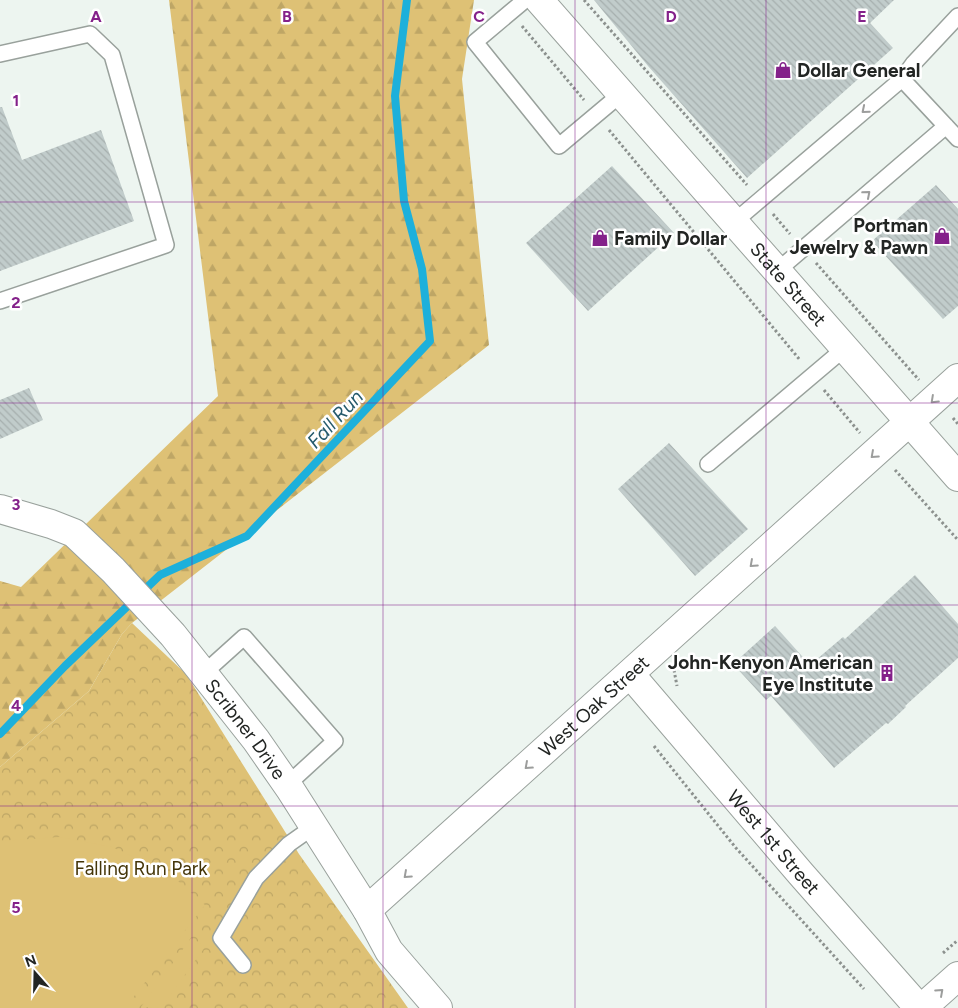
<svg xmlns="http://www.w3.org/2000/svg" width="958" height="1008" font-family="Figtree,sans-serif">
  <style>
    .forest { fill: url(#forest-firs) }
    .park { fill: url(#park-crowns) }
    .garden { fill: #dec175 }
    .lines { fill: none; stroke-linecap: round; stroke-linejoin: round }
    .stream { stroke: #1db0db; stroke-width: 8 }
    .building { fill: url(#building-back-hatch) }
    .service-casing { stroke: #99a19c; stroke-width: 18 }
    .minor-casing { stroke: #99a19c; stroke-width: 30 }
    .secondary-casing { stroke: #99a19c; stroke-width: 30 }
    .path { stroke: #8c918e; stroke-width: 3; stroke-dasharray: 2.5 2.5; stroke-linecap: butt }
    .service { stroke: #fff; stroke-width: 15 }
    .minor { stroke: #fff; stroke-width: 28 }
    .secondary { stroke: #fff; stroke-width: 28 }
    .oneway { stroke: #9c9d9c }
    .grid { fill: none; stroke: #84218a; stroke-width: 1; stroke-opacity: 0.55 }
    .labels { text-anchor: middle; stroke-width: 5; stroke-linejoin: round; paint-order: stroke }
    .poi-label { font-size: 19px; font-weight: bold; fill: #222523; stroke: #fff; text-anchor: start }
    .street-label { font-size: 19px; fill: #222523; stroke: #fff }
    .park-label { font-size: 19px; fill: #443508; stroke: #fff }
    .water-label { font-size: 20px; font-style: italic; fill: #265b6d; stroke: #fff }
    .grid-label { font-size: 16px; text-anchor: middle; font-weight: bold; fill: #84218a; stroke: #fff; stroke-width: 5; stroke-linejoin: round; paint-order: stroke }
  </style>
  <defs>
    <pattern id="forest-firs" width="22" height="20" patternUnits="userSpaceOnUse" patternTransform="scale(1.25)"><rect width="22" height="20" fill="#dec175"/><path d="M5 1l3.5 6h-7zM16 11l3.5 6h-7z" fill="#bea665"/></pattern>
    <pattern id="park-crowns" width="20" height="18" patternUnits="userSpaceOnUse" patternTransform="scale(1.25)"><rect width="20" height="18" fill="#dec175"/><path d="M2 6a3 3 0 1 1 6 0M12 15a3 3 0 1 1 6 0" fill="none" stroke="#bea665"/></pattern>
    <pattern id="building-back-hatch" width="6" height="6" patternUnits="userSpaceOnUse" patternTransform="scale(1.25)"><rect width="6" height="6" fill="#c1cccb"/><path d="M-1 5l2 2M0 0l6 6M5-1l2 2" fill="none" stroke="#a6afae"/></pattern>
  </defs>
  <rect width="100%" height="100%" fill="#edf5f0"/>
  <!-- forest -->
  <path class="forest" d="M169,0h305l-12,79 27,266 -357,278 -10,11 -33,57 -89,76v-186l21,6 197,-191z"/>
  <!-- park -->
  <path class="park" d="M132,623l54,51 113,180 109,154h-408v-241l89,-76 33,-57z"/>
  <!-- garden -->
  <path class="garden" d="M60,837l52,10 57,26 36,32 -80,103h-125v-167z
    M191,938l14,9 -44,61 -20,-1z"/>
  <g class="lines">
    <!-- stream -->
    <path class="stream" d="M0,734l65,-68 95,-91 87,-39 183,-195 -8,-72 -18,-68 -9,-105 12,-96"/>
  </g>
  <!-- building -->
  <path class="building" d="M594,0h300l-24,23 23,25 -146,130 -99,-112z
    M0,107h2l20,53 79,-30 33,91 -134,50z
    M612,166l62,67 -86,78 -62,-68z
    M936,185l22,24v97l-15,13 -71,-78z
    M29,388l14,32 -43,19v-39z
    M669,443l79,86 -53,47 -77,-87z
    M915,575l43,49v34l-53,48 1,1 -18,17 -2,-1 -52,45 -63,-72 -5,4 -33,-36 42,-38 35,39 33,-28 2,2z"/>
  <g class="lines">
    <!-- service casing -->
    <g class="service-casing">
      <path id="service" d="M525,0l-50,42 84,104 62,-52
        M0,54l90,-20 22,21 54,190 -166,56
        M902,79l56,60
        M734,222l168,-143 11,-15 45,-48
        M777,271l169,-145
        M708,464l137,-116
        M204,673l40,-36 91,104 -48,44
        M243,965l-22,-27 35,-60 33,-34 24,-17"/>
    </g>
    <!-- minor casing -->
    <g class="minor-casing">
      <g id="minor">
        <path id="s1" d="M0,509l51,15 23,9 39,37 60,65 83,105 34,49 77,121 22,41 49,57"/>
        <path id="s2" d="M630,674l171,200 118,134"/>
        <path id="s3" d="M367,910l591,-532"/>
      </g>
    </g>
    <!-- secondary casing -->
    <g class="secondary-casing">
      <g id="secondary">
        <path id="s4" d="M539,0l419,477"/>
        <path d="M922,1008l36,-32"/>
      </g>
    </g>
    <!-- path -->
    <path class="path" d="M584,0l163,185
      M522,26l62,74
      M609,130l191,230
      M773,214l17,20
      M816,263l103,117
      M824,390l36,43
      M953,418l5,6
      M895,470l63,70
      M674,670l3,16
      M654,746l82,102 128,141
      M943,953l15,-13"/>
    <!-- service -->
    <use href="#service" class="service"/>
    <!-- minor -->
    <use href="#minor" class="minor"/>
    <!-- secondary -->
    <use href="#secondary" class="secondary"/>
  </g>
  <!-- one-way arrows -->
  <defs><path id="oneway-chevron" d="M-2-3.5L2.5 0L-2 3.5" fill="none" stroke-width="1.6" stroke-linecap="round" stroke-linejoin="round" transform="scale(1.25)"/></defs>
  <g class="oneway">
    <use href="#oneway-chevron" transform="translate(865 110) rotate(140)"/>
    <use href="#oneway-chevron" transform="translate(867 194) rotate(-41)"/>
    <use href="#oneway-chevron" transform="translate(934 400) rotate(137)"/>
    <use href="#oneway-chevron" transform="translate(874 455) rotate(138)"/>
    <use href="#oneway-chevron" transform="translate(753 564) rotate(138)"/>
    <use href="#oneway-chevron" transform="translate(528 766) rotate(138)"/>
    <use href="#oneway-chevron" transform="translate(407 875) rotate(138)"/>
    <use href="#oneway-chevron" transform="translate(940 992) rotate(-42)"/>
  </g>
  <!-- grid -->
  <path class="grid" d="M192,0v1008M383,0v1008M575,0v1008M766,0v1008M0,202h958M0,403h958M0,605h958M0,806h958"/>
  <!-- icons -->
  <defs>
    <g id="shop-bare" transform="scale(1.35)"><path d="M-5-2.5h2.3a2.7 3.5 0 0 1 5.4 0H5L5.5 6h-11ZM-1.5-2.5h3a1.5 2.3 0 0 0-3 0Z" fill="#84218a" stroke="#fff" stroke-width="2.5" paint-order="stroke"/></g>
    <g id="building-bare" transform="scale(1.35)"><path d="M-4-6H4V6H1V3H-1V6H-4ZM-2.5-4.3h1.7v1.8h-1.7ZM.8-4.3h1.7v1.8H.8ZM-2.5-1h1.7V.8h-1.7ZM.8-1h1.7V.8H.8Z" fill="#84218a" stroke="#fff" stroke-width="2.5" paint-order="stroke"/></g>
  </defs>
  <g fill-rule="evenodd">
    <use href="#shop-bare" x="783" y="70"/>
    <use href="#shop-bare" x="942" y="236"/>
    <use href="#shop-bare" x="600" y="238"/>
    <use href="#building-bare" x="887" y="673"/>
  </g>
  <g class="labels">
    <!-- poi labels -->
    <g class="poi-label">
      <text x="797" y="77">Dollar General</text>
      <text x="928" y="232" text-anchor="end">Portman<tspan x="928" dy="22">Jewelry &amp; Pawn</tspan></text>
      <text x="614" y="245">Family Dollar</text>
      <text x="873" y="669" text-anchor="end">John-Kenyon American<tspan x="873" dy="22">Eye Institute</tspan></text>
    </g>
    <!-- street labels -->
    <g class="street-label">
      <text dy="7" stroke="none"><textPath href="#s4" startOffset="378">State Street</textPath></text>
      <text dy="7" stroke="none"><textPath href="#s3" startOffset="305">West Oak Street</textPath></text>
      <text dy="7" stroke="none"><textPath href="#s1" startOffset="339">Scribner Drive</textPath></text>
      <text dy="7" stroke="none"><textPath href="#s2" startOffset="221">West 1st Street</textPath></text>
    </g>
    <!-- park labels -->
    <g class="park-label">
      <text x="141" y="875">Falling Run Park</text>
    </g>
    <!-- water labels -->
    <g class="water-label">
      <text transform="translate(335 419) rotate(-47)" y="7">Fall Run</text>
    </g>
  </g>
  <g class="grid-label">
    <text x="96" y="22">A</text>
    <text x="287" y="22">B</text>
    <text x="479" y="22">C</text>
    <text x="671" y="22">D</text>
    <text x="862" y="22">E</text>
    <text x="16" y="106">1</text>
    <text x="16" y="308">2</text>
    <text x="16" y="510">3</text>
    <text x="16" y="711">4</text>
    <text x="16" y="913">5</text>
  </g>
  <!-- north arrow -->
  <g transform="translate(35 973) rotate(340)" stroke="#ffffff" stroke-width="4" paint-order="stroke">
  <path d="M0-4L9 19L0 12L-9 19Z" fill="#222523"/>
  <text y="-8" font-size="14" font-weight="bold" text-anchor="middle" fill="#222523">N</text>
  </g>
</svg>
